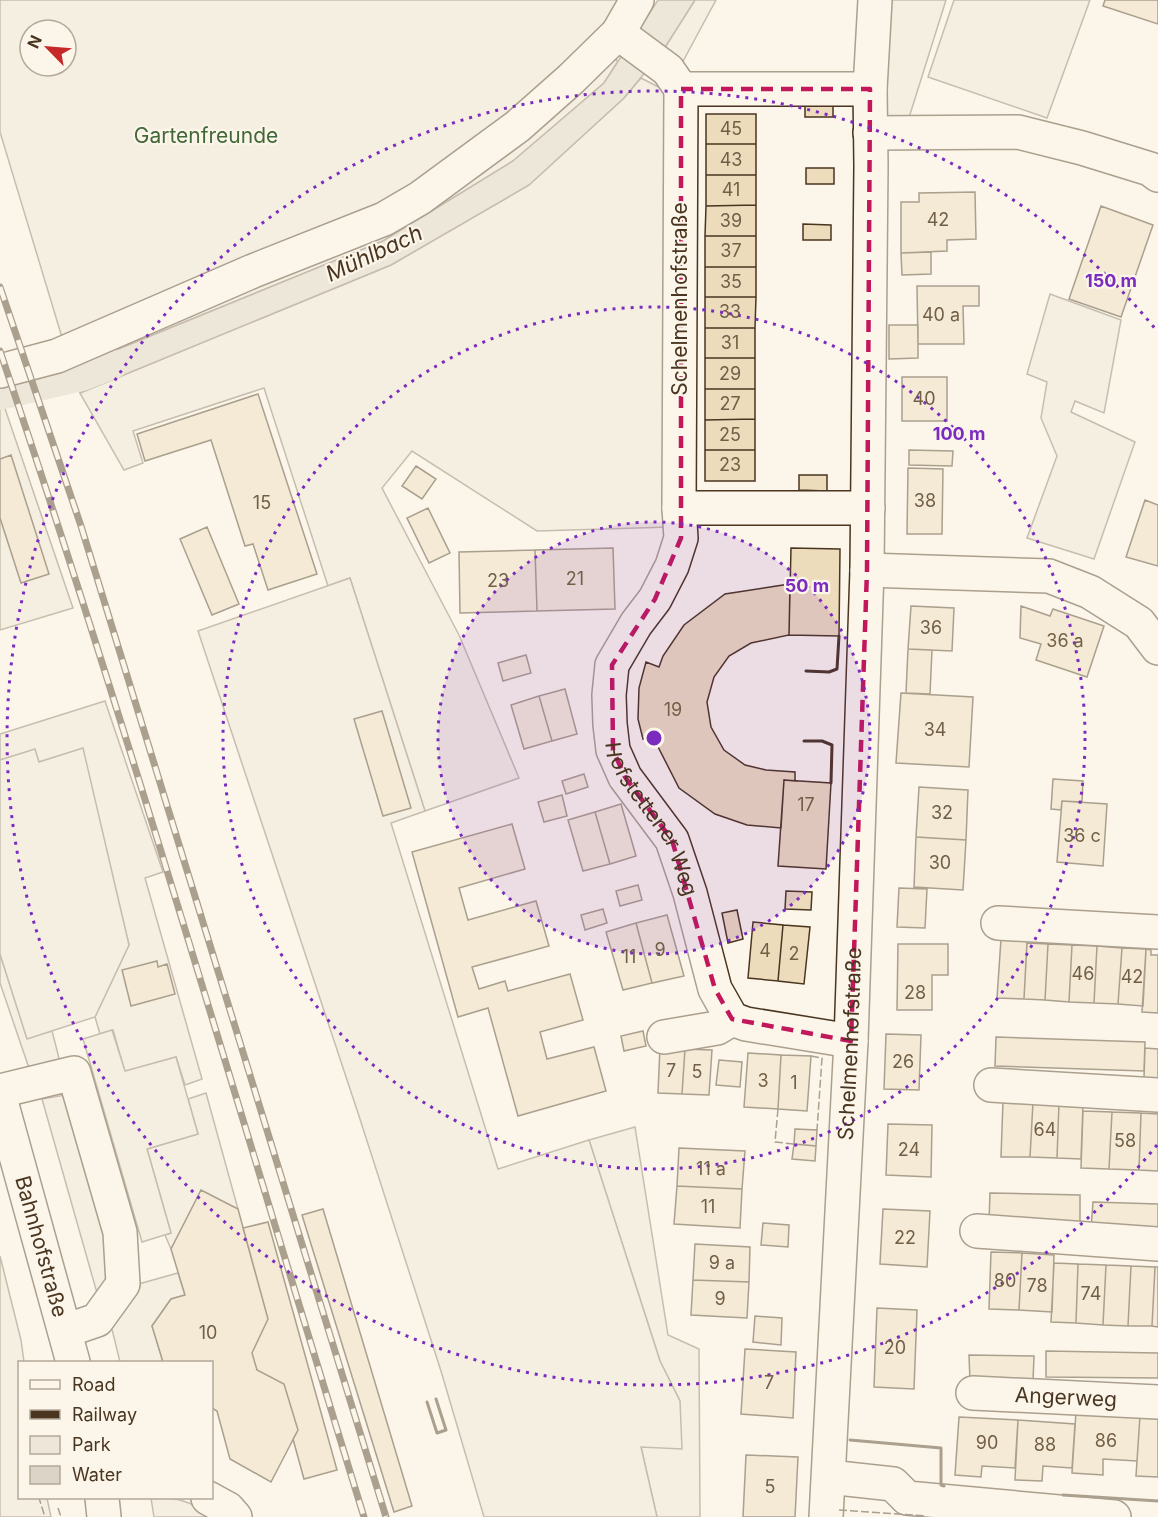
<svg xmlns="http://www.w3.org/2000/svg" width="1158" height="1517" font-family="Inter,sans-serif">
  <style>
    .green { fill: #ede6d9; stroke: #887966; stroke-width: 1.5; fill-rule: evenodd }
    .parking { fill: #ede7d9; stroke: #887966; stroke-width: 1.5 }
    .water { fill: #dcd4c6; stroke: #887966; stroke-width: 1.5 }
    .lines { fill: none; stroke-linecap: round; stroke-linejoin: round }
    .canal { stroke: #dcd4c6; stroke-width: 30 }
    .building { fill: #ecdcbc; stroke: #4a3520; stroke-width: 1.5 }
    .minor-casing { stroke: #4a3520; stroke-width: 36 }
    .minor { stroke: #fbf6e9; stroke-width: 33 }
    .rail-casing { stroke: #4a3520; stroke-width: 7 }
    .rail { stroke: #fbf6e9; stroke-width: 4.5; stroke-dasharray: 14; stroke-linecap: butt }
    .fence { stroke: #4a3520; stroke-width: 1.5; stroke-dasharray: 8 3; stroke-linecap: butt }
    .wall { stroke: #4a3520; stroke-width: 3 }
    .marked { fill: none; stroke: #c2185b; stroke-width: 4.5; stroke-dasharray: 12 8; stroke-linejoin: round }
    .ring { fill: none; stroke: #7b2cbf; stroke-width: 3; stroke-dasharray: 3 6 }
    .labels { text-anchor: middle; stroke-width: 4.5; stroke-linejoin: round; paint-order: stroke }
    .number-label { font-size: 18px; fill: #725f47 }
    .park-label { font-size: 21px; fill: #436837; stroke: #fbf6e9 }
    .street-label { font-size: 21px; fill: #4a3520; stroke: #fbf6e9 }
    .water-label { font-size: 22px; font-style: italic; fill: #4a3520; stroke: #fbf6e9 }
    .centre { fill: #7b2cbf; stroke: #fbf6e9; stroke-width: 3 }
    .ring-label { font-size: 18px; text-anchor: middle; font-weight: bold; fill: #7b2cbf; stroke: #fbf6e9; stroke-width: 4.5; stroke-linejoin: round; paint-order: stroke }
  </style>
  <rect width="100%" height="100%" fill="#fbf6e9"/>
  <!-- green -->
  <path class="green" d="M0,0h628l-25,41 -181,150 -358,153 -64,-212zM30,30h36v36h-36z
    M695,0h21l-35,65 -19,-13z
    M883,0h63l-39,124 -30,1z
    M607,54l11,7 -14,22 -91,78 -130,80 -311,127 -2,-8 318,-135z
    M641,78l31,16 -2,433 -133,4 -125,-80 -30,37 77,147 60,143 -94,33 -75,-233 -22,8 -64,-198 -131,43 10,32 -19,7 -44,-77 311,-128 138,-80 95,-87z
    M0,394l73,214 -73,22z
    M105,701l58,171 -18,6 57,201 -17,6 -9,-28 -51,15 -12,-42 -13,4 -5,-17 34,-72 -47,-196 -43,13 -5,-12 -34,10v-26z
    M0,954l27,84 25,-7 9,35 -30,8 -31,-91z
    M206,1093l32,116 -37,-18 -30,58 -6,-14 6,-2 -24,-84 51,-15 -10,-35z
    M71,1094l40,139 3,48 -15,19 -57,-201z
    M635,1127l33,208 31,14 1,168h-43l-16,-70 39,-46 -20,-40 -71,-221z
    M0,1256l21,84 3,22h-4v136h27l4,19h-51z
    M151,1498c22,-1 42,2 58,19h-55z"/>
  <!-- parking -->
  <path class="parking" d="M954,0h136l-43,118 -119,-41z
    M1050,294l71,26 -17,93 -29,-12 -4,11 64,30 -41,117 -67,-21 30,-82 -16,-38 6,-36 -20,-8z
    M350,578l75,233 -34,12 107,346 91,-29 71,221 20,40 2,48 -41,-2 16,70h-173l-43,-146 -82,-255 -161,-485z
    M83,748l46,197 -34,72 -68,22 -27,-85v-194l35,-11 4,13z
    M112,1030l13,41 51,-14 22,77 -51,15 24,84 -29,9 -59,-203z
    M178,1273l7,22 -14,4 -19,27 11,36h-43l-11,-45 19,-30z"/>
  <!-- water -->
  <path class="water" d="M658,0h37l-33,52 -38,46 -95,87 -138,80 -311,128 -8,-25 311,-127 130,-80 91,-78z"/>
  <g class="lines">
    <!-- canal -->
    <path class="canal" d="M0,395l82,-19 31,-12"/>
  </g>
  <!-- building -->
  <path class="building" d="M1105,0h53v24l-55,-18z
    M805,102h28v15h-28z
    M706,114h50v30h-50z
    M706,144h50v31h-50z
    M806,168h28v16h-28z
    M706,175h50v30l-50,1z
    M975,192l1,47 -29,1v11l-46,2v-51h18v-9z
    M756,205v31h-51l1,-30z
    M1101,206l52,19 -32,92 -52,-18z
    M803,224l28,1v15h-28z
    M705,236h51v31h-51z
    M931,252v22l-29,1 -1,-22z
    M705,267h51v30h-51z
    M917,286h62v20h-16l1,38h-46z
    M705,297h51l-1,31h-50z
    M889,325h29v33l-29,1z
    M705,328h50v30h-50z
    M705,358h50v31h-50z
    M902,377h45v44h-45z
    M705,389h50v30l-50,1z
    M258,394l59,180 -49,16 -15,-46 -8,2 -34,-106 -66,21 -8,-27z
    M755,419v31h-50v-30z
    M705,450h50v31h-50z
    M909,450l44,1 -1,15 -43,-1z
    M11,455l38,119 -28,9 -21,-65v-59z
    M416,466l20,13 -14,20 -20,-13z
    M908,468l35,1 -1,65h-35z
    M799,475h28v16l-28,-1z
    M1145,500l13,5v61l-32,-9z
    M428,508l22,45 -21,10 -22,-45z
    M207,527l32,77 -27,11 -32,-76z
    M613,548l2,61 -78,2 -2,-61z
    M791,548l49,1 -1,87 -50,-1z
    M535,550l2,61 -77,2 -1,-61z
    M790,584l-1,51 -38,8 -22,13 -15,21 -7,25 4,25 13,23 21,15 21,5 29,2v9l-11,-1 -3,48 -34,-3 -32,-11 -36,-26 -26,-51 -10,2 -5,-20 1,-31 7,-26 13,5 4,-11 21,-31 41,-31z
    M911,606l43,2 -2,43 -44,-2z
    M1021,606l29,10 3,-7 51,17 -17,51 -51,-17 5,-16 -21,-6z
    M908,649l24,1 -2,44 -24,-1z
    M526,655l5,18 -28,8 -5,-18z
    M565,689l12,45 -25,7 -13,-45z
    M901,693l72,4 -4,70 -73,-4z
    M539,696l13,45 -28,8 -13,-44z
    M382,711l29,97 -28,8 -29,-97z
    M584,774l4,13 -22,7 -4,-13z
    M1053,779l30,2 -1,21 -20,-1 -1,9 -10,-1z
    M784,780l47,3 -5,86 -48,-3z
    M919,787l49,3 -2,50 -50,-3z
    M562,795l5,21 -23,6 -6,-20z
    M1062,801l45,3 -4,62 -46,-4z
    M621,804l15,52 -26,8 -15,-52z
    M595,812l15,52 -27,7 -15,-51z
    M512,824l13,45 -66,19 9,32 68,-19 13,45 -77,21 7,22 26,-8 3,10 62,-17 13,46 -43,12 7,27 47,-12 12,44 -88,25 -30,-108 -30,9 -46,-165z
    M916,837l50,3 -3,50 -49,-3z
    M638,885l4,15 -22,6 -4,-15z
    M899,888l28,1 -2,39 -28,-1z
    M786,891l26,1 -1,18 -26,-1z
    M603,909l4,14 -22,7 -4,-15z
    M737,910l6,29 -15,4 -6,-30z
    M667,915l17,61 -32,7 -16,-60z
    M753,922l30,3 -5,56 -30,-3z
    M636,923l16,60 -29,7 -17,-58z
    M783,925l27,2 -6,57 -26,-3z
    M1001,939l26,2 -3,58 -27,-1z
    M1027,943l21,1 -3,56 -21,-1z
    M898,944h50v31h-16v35h-35z
    M1048,944l24,1 -3,57 -24,-2z
    M1072,945l25,1 -3,57 -25,-1z
    M1097,946l25,2 -4,56 -24,-1z
    M1122,948l24,1 -3,57 -25,-2z
    M1146,949l5,1v5h7v58l-16,-1z
    M157,961l1,6 9,-3 8,30 -44,12 -9,-36z
    M643,1031l3,15 -22,5 -3,-15z
    M886,1034l35,1 -2,55 -35,-1z
    M996,1037l149,5 -1,29 -149,-5z
    M660,1047l25,2 -3,45 -24,-1z
    M1145,1048l13,1v29h-14z
    M685,1049l27,1 -3,45 -27,-1z
    M748,1053l33,2 -3,54 -34,-2z
    M781,1055l30,1 -4,55 -29,-2z
    M719,1060l23,2 -2,25 -24,-2z
    M1003,1101l30,1 -3,55h-29z
    M1033,1102l26,1 -2,55 -27,-1z
    M1059,1103l24,1 -2,55 -24,-1z
    M1083,1111l29,1 -3,57 -28,-1z
    M1112,1112l29,1 -2,57 -30,-1z
    M1141,1113l17,1v57l-19,-1z
    M888,1124l44,1 -1,52 -45,-2z
    M795,1129l22,1 -1,16 -22,-2z
    M794,1144l22,2 -1,15 -23,-2z
    M679,1148l66,3 -3,38 -65,-3z
    M677,1186l65,3 -2,39 -66,-4z
    M201,1190l37,19 30,110 -16,34 5,17 27,14 14,46 -27,52 -41,-23 -13,-48 -5,-3v-46h-49l-11,-36 19,-27 14,-4 -14,-46z
    M990,1193l90,2v29l-91,-2z
    M1093,1202l65,2v27l-67,-2z
    M323,1209l89,297 -18,6 -92,-297z
    M883,1209l47,2 -3,56 -47,-3z
    M268,1222l69,248 -33,9 -11,-40 5,-9 -14,-46 -27,-14 -5,-17 16,-34 -25,-91z
    M763,1223l26,2 -1,22 -27,-2z
    M695,1244l55,3 -1,35 -56,-2z
    M991,1252l31,1 -3,57 -30,-1z
    M1022,1253l32,2 -2,57 -33,-2z
    M1054,1263l24,1 -2,59 -25,-1z
    M1078,1264l28,1 -3,60 -27,-2z
    M1106,1265l25,1 -3,60 -25,-1z
    M1131,1266l24,1 -3,59h-24z
    M1155,1267h3v60l-6,-1z
    M693,1280l56,2 -2,36 -56,-3z
    M877,1308l40,2 -3,79 -40,-2z
    M755,1316l27,2 -1,27 -28,-3z
    M745,1349l51,3 -3,66 -52,-4z
    M1046,1351l112,2v25l-112,-1z
    M969,1355l65,1 -1,25h-63z
    M1076,1412l64,4 -3,45 -34,-2v16l-31,-2z
    M1140,1416l18,1v60l-22,-1z
    M959,1417l59,3 -3,48 -33,-2 -1,11 -26,-2z
    M1018,1420l57,4 -3,44 -29,-2 -1,15 -27,-1z
    M746,1455l52,2 -3,60h-52z"/>
  <g class="lines">
    <!-- minor casing -->
    <g class="minor-casing">
      <g id="minor">
        <path d="M618,33l50,37 13,19"/>
        <path d="M681,89l-2,419h189"/>
        <path d="M681,89h189"/>
        <path d="M870,133l148,-1 64,16 68,21 8,6"/>
        <path d="M0,371l57,-15 196,-85 131,-52 36,-21 98,-72 53,-47 47,-46 19,-33"/>
        <path id="s1" d="M679,508l2,30 -9,28 -17,33 -19,25 -24,41 -3,30 1,29 3,26 12,27 47,63 18,53 25,96 17,30 14,5 105,17"/>
        <path d="M867,570l182,6 41,16 49,31 19,25"/>
        <path d="M998,923l160,9"/>
        <path d="M664,1037l53,-9 15,-9"/>
        <path d="M991,1085l167,10"/>
        <path d="M0,1091l74,-18 46,159 3,52 -26,36 -32,11"/>
        <path id="s2" d="M0,1098l73,264"/>
        <path d="M977,1231l181,13"/>
        <path id="s3" d="M973,1393l185,9"/>
        <path d="M829,1477l64,7 14,14 207,19"/>
        <path d="M102,1498l2,19"/>
        <path d="M208,1498l20,11 7,8"/>
        <path id="s4" d="M826,1517l25,-476 16,-471 4,-404 -1,-77 5,-89"/>
      </g>
    </g>
    <!-- minor -->
    <use href="#minor" class="minor"/>
    <!-- rail casing -->
    <g class="rail-casing">
      <path id="rail" d="M0,287l81,239 305,991
        M0,351c131,386 244,777 364,1166"/>
    </g>
    <!-- rail -->
    <use href="#rail" class="rail"/>
    <!-- fence -->
    <path class="fence" d="M811,1056l11,2 -5,72
      M778,1109l-3,33 19,2
      M41,1498h-2l6,19
      M58,1508l3,9
      M839,1510l87,6"/>
    <!-- wall -->
    <path class="wall" d="M806,671l23,1 8,-3 2,-33
      M804,741h18l10,4 -1,38
      M427,1402l10,31 9,-3 -10,-31
      M850,1440l91,8v37l3,1
      M1063,1495l95,6"/>
  </g>
  <!-- marked area -->
  <path d="M0 0H1158V1517H0ZM681,89h189l-3,481 -16,471 -119,-22 -17,-30 -43,-149 -47,-63 -12,-27 -1,-85 43,-66 26,-61z" fill="#fbf6e9" fill-opacity=".55" fill-rule="evenodd"/>
  <path class="marked" d="M681,89h189l-3,481 -16,471 -119,-22 -17,-30 -43,-149 -47,-63 -12,-27 -1,-85 43,-66 26,-61z"/>
  <!-- distance rings -->
  <circle cx="654" cy="738" r="216" fill="#7b2cbf" fill-opacity=".12"/>
  <g class="ring">
    <circle cx="654" cy="738" r="216"/>
    <circle cx="654" cy="738" r="431"/>
    <path d="M1157 1145A647 647 0 1 1 1157 331"/>
  </g>
  <g class="labels">
    <!-- number labels -->
    <g class="number-label">
      <text x="731" y="135">45</text>
      <text x="731" y="166">43</text>
      <text x="731" y="196">41</text>
      <text x="938" y="226">42</text>
      <text x="731" y="227">39</text>
      <text x="731" y="257">37</text>
      <text x="731" y="288">35</text>
      <text x="730" y="318">33</text>
      <text x="941" y="321">40 a</text>
      <text x="730" y="349">31</text>
      <text x="730" y="380">29</text>
      <text x="924" y="405">40</text>
      <text x="730" y="410">27</text>
      <text x="730" y="441">25</text>
      <text x="730" y="471">23</text>
      <text x="925" y="507">38</text>
      <text x="262" y="509">15</text>
      <text x="575" y="585">21</text>
      <text x="498" y="587">23</text>
      <text x="931" y="634">36</text>
      <text x="1065" y="647">36 a</text>
      <text x="673" y="716">19</text>
      <text x="935" y="736">34</text>
      <text x="806" y="811">17</text>
      <text x="942" y="819">32</text>
      <text x="1082" y="842">36 c</text>
      <text x="940" y="869">30</text>
      <text x="660" y="956">9</text>
      <text x="765" y="957">4</text>
      <text x="794" y="960">2</text>
      <text x="629" y="963">11</text>
      <text x="1083" y="980">46</text>
      <text x="1132" y="983">42</text>
      <text x="915" y="999">28</text>
      <text x="903" y="1068">26</text>
      <text x="671" y="1077">7</text>
      <text x="697" y="1078">5</text>
      <text x="763" y="1087">3</text>
      <text x="794" y="1089">1</text>
      <text x="1045" y="1136">64</text>
      <text x="1125" y="1147">58</text>
      <text x="909" y="1156">24</text>
      <text x="711" y="1175">11 a</text>
      <text x="708" y="1213">11</text>
      <text x="905" y="1244">22</text>
      <text x="722" y="1269">9 a</text>
      <text x="1005" y="1287">80</text>
      <text x="1037" y="1292">78</text>
      <text x="1091" y="1300">74</text>
      <text x="720" y="1305">9</text>
      <text x="208" y="1339">10</text>
      <text x="895" y="1354">20</text>
      <text x="769" y="1389">7</text>
      <text x="1106" y="1447">86</text>
      <text x="987" y="1449">90</text>
      <text x="1045" y="1451">88</text>
      <text x="770" y="1493">5</text>
    </g>
    <!-- park labels -->
    <g class="park-label">
      <text x="206" y="143">Gartenfreunde</text>
    </g>
    <!-- street labels -->
    <g class="street-label">
      <text transform="translate(680 299) rotate(-90)" y="7">Schelmenhofstraße</text>
      <text dy="7" stroke="none"><textPath href="#s1" startOffset="340">Hofstettener Weg</textPath></text>
      <text dy="7" stroke="none"><textPath href="#s4" startOffset="474">Schelmenhofstraße</textPath></text>
      <text dy="7" stroke="none"><textPath href="#s2" startOffset="154">Bahnhofstraße</textPath></text>
      <text dy="7" stroke="none"><textPath href="#s3" startOffset="93">Angerweg</textPath></text>
    </g>
    <!-- water labels -->
    <g class="water-label">
      <text transform="translate(374 253) rotate(-25)" y="8">Mühlbach</text>
    </g>
  </g>
  <circle cx="654" cy="738" r="9" class="centre"/>
  <g class="ring-label">
    <text x="1111" y="287">150 m</text>
    <text x="959" y="440">100 m</text>
    <text x="807" y="592">50 m</text>
  </g>
  <!-- legend -->
  <rect x="18" y="1361" width="195" height="138" fill="#fbf6e9" stroke="#b4a999" stroke-width="1.5"/>
  <rect x="30" y="1380" width="30" height="9" fill="#fbf6e9" stroke="#b4a999" stroke-width="1.5"/>
  <text x="72" y="1391" font-size="18" fill="#4a3520">Road</text>
  <rect x="30" y="1410" width="30" height="9" fill="#4a3520" stroke="#b4a999" stroke-width="1.5"/>
  <text x="72" y="1421" font-size="18" fill="#4a3520">Railway</text>
  <rect x="30" y="1436" width="30" height="18" fill="#ede6d9" stroke="#b4a999" stroke-width="1.5"/>
  <text x="72" y="1451" font-size="18" fill="#4a3520">Park</text>
  <rect x="30" y="1466" width="30" height="18" fill="#dcd4c6" stroke="#b4a999" stroke-width="1.5"/>
  <text x="72" y="1481" font-size="18" fill="#4a3520">Water</text>
  <!-- north arrow -->
  <g transform="translate(48 48) rotate(295)"><circle r="28" fill="#fbf6e9" stroke="#b4a999" stroke-width="1.5"/>
  <path d="M0-4.5L10 22L0 15L-10 22Z" fill="#c62828"/>
  <text y="-9" font-size="16" font-weight="bold" text-anchor="middle" fill="#4a3520">N</text>
  </g>
</svg>
